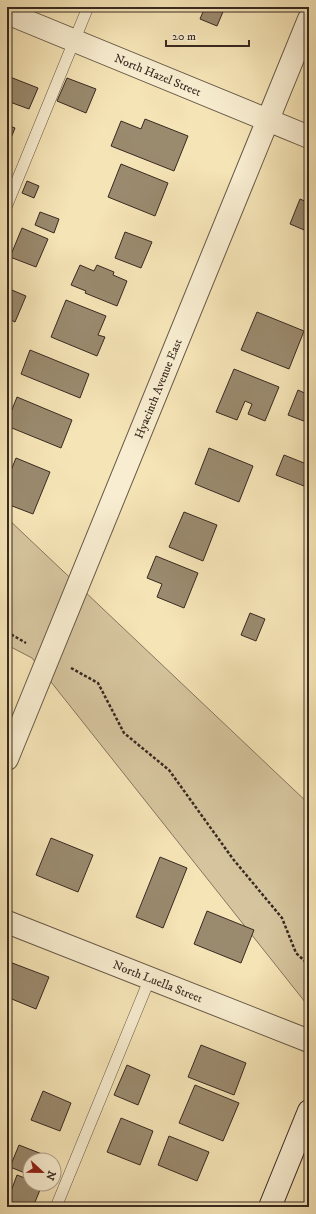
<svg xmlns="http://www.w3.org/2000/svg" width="316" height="1214" font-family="'IM FELL DW Pica',serif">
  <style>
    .green { fill: #d5c49d; stroke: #86765f }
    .building { fill: #9a8a6e; stroke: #382921 }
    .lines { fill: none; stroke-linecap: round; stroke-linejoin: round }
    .lane-casing { stroke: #675846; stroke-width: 12 }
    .street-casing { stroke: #675846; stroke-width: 24 }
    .secondary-casing { stroke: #382921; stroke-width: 24 }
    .path { stroke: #382921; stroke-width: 2.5; stroke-dasharray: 3 2; stroke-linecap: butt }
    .lane { stroke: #f8edd0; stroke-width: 11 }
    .street { stroke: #f8edd0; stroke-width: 22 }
    .secondary { stroke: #f8edd0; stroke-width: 22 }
    .labels { text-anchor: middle; stroke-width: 3; stroke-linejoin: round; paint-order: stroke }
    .street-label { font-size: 12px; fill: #382921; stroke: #f8edd0 }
  </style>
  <rect width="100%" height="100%" fill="#f5e4b6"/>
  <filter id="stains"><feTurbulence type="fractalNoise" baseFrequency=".005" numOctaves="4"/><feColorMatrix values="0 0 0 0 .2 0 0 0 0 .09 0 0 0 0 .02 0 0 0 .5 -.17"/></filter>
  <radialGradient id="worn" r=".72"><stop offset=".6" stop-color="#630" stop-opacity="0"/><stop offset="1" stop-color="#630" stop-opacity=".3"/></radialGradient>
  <!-- green -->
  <path class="green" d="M7,518l302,286v203l-277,-349 -25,-13z"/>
  <!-- building -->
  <path class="building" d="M205,7h20l-8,19 -17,-7z
    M10,77l28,11 -9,21 -22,-8v-18z
    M67,78l29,11 -10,24 -29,-12z
    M145,119l43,17 -14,35 -63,-25 10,-25 20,8z
    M7,125l8,3 -8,20z
    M121,164l47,19 -13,33 -47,-19z
    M27,181l12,5 -5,12 -12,-5z
    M309,198v34l-19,-8 10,-25 7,3z
    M40,212l19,7 -5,14 -19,-8z
    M22,228l26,11 -12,28 -26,-10z
    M125,232l27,10 -11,26 -26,-10z
    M80,265l14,6 3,-6 17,7 -1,3 14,6 -10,25 -32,-13 1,-2 -15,-6z
    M7,288l19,8 -11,26 -8,-4z
    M66,300l40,16 -8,19 7,2 -8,19 -46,-19z
    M257,312l47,19 -15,38 -48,-19z
    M30,350l59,24 -9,24 -59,-24z
    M234,369l45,18 -14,34 -17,-7 4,-10 -7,-3 -8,19 -21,-8z
    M298,390l11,5v28l-21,-8z
    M17,397l55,23 -11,28 -54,-22v-4z
    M209,448l44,18 -14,36 -44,-18z
    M284,455l25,10v9l-5,12 -28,-11z
    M16,458l34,14 -17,42 -26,-10v-24z
    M184,512l33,13 -14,36 -34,-14z
    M156,556l42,17 -14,35 -27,-11 5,-13 -15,-6z
    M250,613l15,6 -9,22 -15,-6z
    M51,838l42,17 -15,37 -42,-17z
    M160,857l27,11 -24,60 -27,-11z
    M207,911l47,19 -13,33 -47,-19z
    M7,961l42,16 -13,32 -29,-12z
    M7,1023l5,2 -5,12z
    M201,1045l45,18 -12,32 -46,-18z
    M127,1065l23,10 -12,30 -24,-10z
    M195,1085l44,18 -16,38 -44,-18z
    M43,1091l28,12 -11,28 -29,-11z
    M121,1118l32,13 -13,34 -33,-13z
    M169,1136l40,16 -12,29 -39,-16z
    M19,1145l28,11 -2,4h-15v15l-20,-8z
    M17,1175l13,5v4l12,1 -9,22h-13l-13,-5z"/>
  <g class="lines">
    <!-- lane casing -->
    <g class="lane-casing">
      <path id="lane" d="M7,205l81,-198
        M56,1207l94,-229"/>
    </g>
    <!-- street casing -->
    <g class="street-casing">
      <g id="street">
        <path id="s1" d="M7,13l302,124"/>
        <path id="s2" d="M7,759l302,-740"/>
        <path id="s3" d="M7,922l302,119"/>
      </g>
    </g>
    <!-- secondary casing -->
    <g class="secondary-casing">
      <path id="secondary" d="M270,1207l39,-96"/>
    </g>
    <!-- path -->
    <path class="path" d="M7,632l19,11
      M71,668l27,15 26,50 45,37 64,89 49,59 14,35 13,12"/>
    <!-- lane -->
    <use href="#lane" class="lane"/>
    <!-- street -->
    <use href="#street" class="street"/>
    <!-- secondary -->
    <use href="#secondary" class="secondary"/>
  </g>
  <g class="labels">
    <!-- street labels -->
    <g class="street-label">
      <text dy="4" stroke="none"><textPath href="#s1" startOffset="163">North Hazel Street</textPath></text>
      <text dy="4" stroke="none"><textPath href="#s2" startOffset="400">Hyacinth Avenue East</textPath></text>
      <text dy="4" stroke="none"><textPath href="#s3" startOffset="162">North Luella Street</textPath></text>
    </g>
  </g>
  <!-- margin -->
  <rect width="316" height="1214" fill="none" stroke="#f5e4b6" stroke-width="24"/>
  <rect x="8" y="8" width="300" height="1198" fill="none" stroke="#382921" stroke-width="2"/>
  <rect x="12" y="12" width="292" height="1190" fill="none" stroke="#382921"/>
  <!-- north arrow -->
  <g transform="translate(42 1172) rotate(112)"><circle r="19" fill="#f8edd0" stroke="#ab9f8a"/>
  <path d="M0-3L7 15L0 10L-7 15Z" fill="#8f2418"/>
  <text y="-6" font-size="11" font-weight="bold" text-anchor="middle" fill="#382921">N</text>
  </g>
  <!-- scale -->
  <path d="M166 40v6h83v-6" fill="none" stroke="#382921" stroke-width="2"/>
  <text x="172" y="40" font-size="12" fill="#382921" stroke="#f8edd0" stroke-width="3" paint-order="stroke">20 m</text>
  <rect width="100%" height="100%" filter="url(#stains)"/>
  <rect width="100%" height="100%" fill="url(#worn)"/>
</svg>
